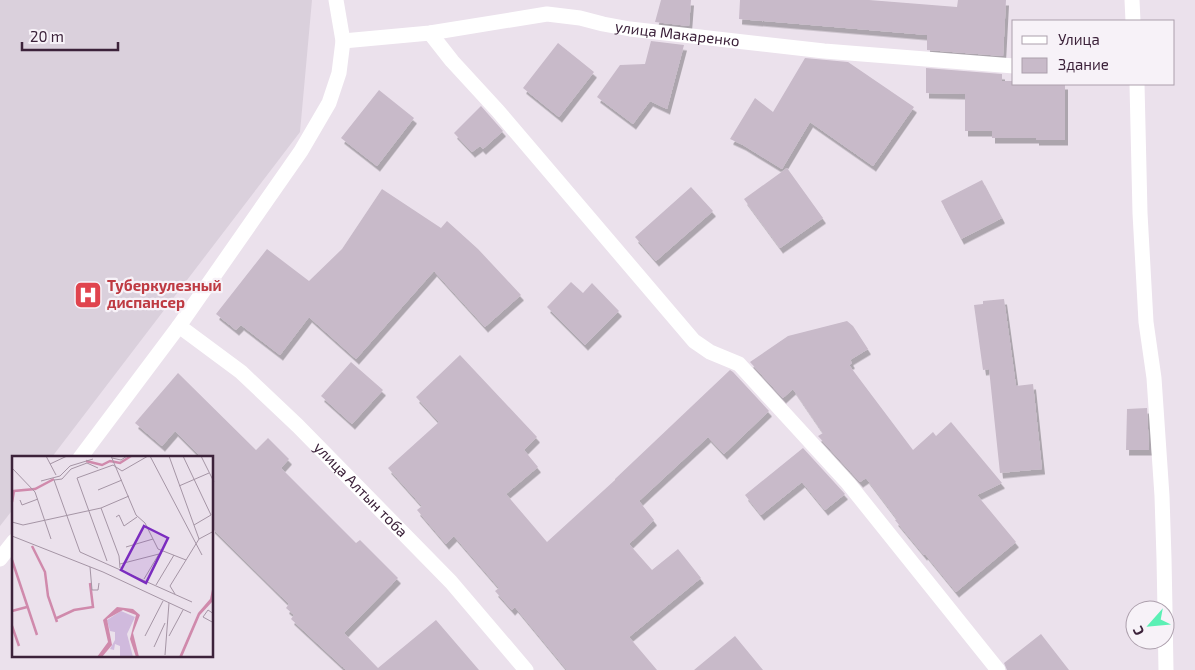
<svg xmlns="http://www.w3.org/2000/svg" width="1195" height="670" font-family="'Exo 2',sans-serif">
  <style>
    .built { fill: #dad0dc }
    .building { fill: #c8bac9; filter: url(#shadow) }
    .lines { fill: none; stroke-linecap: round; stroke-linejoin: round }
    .street { stroke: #fff; stroke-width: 15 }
    .labels { text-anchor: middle; stroke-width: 4.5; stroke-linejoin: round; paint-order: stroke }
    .street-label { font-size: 15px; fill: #3c223a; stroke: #f7f2f8 }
    .health-label { font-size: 15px; font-weight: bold; fill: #be3a42; stroke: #f7f2f8; text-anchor: start }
    .inset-river { fill: none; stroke: #d08aac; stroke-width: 2.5 }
    .inset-road { fill: none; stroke: #a595a5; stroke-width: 1 }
    .view { fill: #7b2cbf; fill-opacity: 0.15; stroke: #7b2cbf; stroke-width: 2.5 }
    .inset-edge { fill: none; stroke: #3c223a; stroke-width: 2.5 }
  </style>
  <defs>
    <filter id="shadow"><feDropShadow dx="3" dy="5.5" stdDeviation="0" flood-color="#0004"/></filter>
  </defs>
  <rect width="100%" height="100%" fill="#ebe1ec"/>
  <!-- built -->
  <path class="built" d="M0,0h312l-12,132 -248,325 -38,1v50l-14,18z"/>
  <!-- building -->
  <path class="building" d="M661,0h30l-2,26 -34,-4z
    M740,0h129l88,7 1,-7h48l-3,56 -76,-6v-15l-188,-16z
    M651,41l33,4 -17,64 -17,-8 -17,23 -36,-27 23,-32 25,-1z
    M558,43l36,29 -35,45 -36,-29z
    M805,58l43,4 66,45 -41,59 -63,-44 -28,47 -39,-24 -13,-6 25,-41 18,14z
    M926,68l76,6v7h12v3h51v56h-29v-2h-44v-7h-27v-37l-39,-1z
    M379,90l35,28 -37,48 -36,-28z
    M481,106l22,25 -20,18 -3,-3 -8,6 -18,-19z
    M787,168l36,50 -43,30 -36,-49z
    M982,180l20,38 -41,21 -20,-38z
    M691,187l22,24 -57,50 -21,-24z
    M382,189l59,39 6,-7 31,28 43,46 -36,32 -51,-56 -78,88 -47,-42 -29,38 -39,-30 -5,5 -20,-16 51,-65 42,32 33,-32z
    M571,282l12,11 9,-10 27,28 -34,34 -38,-38z
    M1004,299l12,87 17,-2 9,85 -42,4 -11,-104 -6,1 -9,-65 9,-1v-3z
    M847,321l6,5 15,23 -18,11 2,3 -3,2 64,85 20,-18 3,4 15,-14 51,61 -25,12 39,47 -60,50 -31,-38 -1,1 -29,-35 2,-1 -31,-41 -6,4 -42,-46 5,-3 -30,-44 -10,9 -33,-36 38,-26z
    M460,355l77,82 -13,13 14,17 -32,27 41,48 68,-62v-1l115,-109 3,2 36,39 -45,43 -16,-17 -69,64 15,19 -25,24 23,26 26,-21 23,29 -72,59 28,33h-90l-52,-63 -3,3 -17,-19 4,-3 -45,-52 -8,8 -29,-34 5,-4 -34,-38 51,-46 -23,-25z
    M351,362l32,28 -31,34 -31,-28z
    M178,373l78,77 12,-12 21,21 -8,9 75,75 4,-3 38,38 -54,55 34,35 58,-48 43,50h-133l-55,-51 3,-4 -8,-7 3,-4 -77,-76v-70h-10l-27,-27 -13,15 -27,-23z
    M1147,408l2,42h-23l1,-41z
    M803,448l42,46 -20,16 -23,-28 -41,33 -16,-20z
    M1041,634l28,36h-62l-3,-7z
    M735,636l28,34h-69z"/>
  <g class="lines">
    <!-- street -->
    <g class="street">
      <path d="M1132,0l1,21"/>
      <path d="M430,33l22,28 46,50 196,230 16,11 29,12 109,119 150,187"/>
      <path id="s1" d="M343,41l87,-8 117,-19 33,4 23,6 27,5 194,22 190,15"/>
      <path d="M1137,84l3,129 6,109 8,56 8,118 2,62 1,52"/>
      <path id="s2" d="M179,326l62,46 57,54 153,156 75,88"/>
      <path d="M80,458l99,-132 122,-175 28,-48 10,-30 4,-32 -7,-41"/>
      <path d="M0,559l14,-18"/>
      <path d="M1165,613l1,57"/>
    </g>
  </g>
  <!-- icons -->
  <defs>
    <g id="hospital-square" transform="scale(1.4375)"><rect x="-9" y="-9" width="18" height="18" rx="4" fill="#e0444e" stroke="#f7f2f8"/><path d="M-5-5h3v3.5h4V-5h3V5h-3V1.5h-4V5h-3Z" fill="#fff"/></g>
  </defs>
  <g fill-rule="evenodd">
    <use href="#hospital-square" x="88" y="295"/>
  </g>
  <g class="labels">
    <!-- street labels -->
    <g class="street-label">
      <text dy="5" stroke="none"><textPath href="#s1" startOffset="338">улица Макаренко</textPath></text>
      <text dy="5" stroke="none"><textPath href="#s2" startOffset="245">улица Алтын тоба</textPath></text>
    </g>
    <!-- health labels -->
    <g class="health-label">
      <text x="107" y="291">Туберкулезный<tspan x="107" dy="17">диспансер</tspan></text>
    </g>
  </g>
  <!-- overview -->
  <g transform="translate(12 456)">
    <rect width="201" height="201" fill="#ebe1ec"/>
    <path d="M109,155l14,6 -8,17 6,23h-13v-11l-5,-2 -1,6 -4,-1 5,-9v-8l-5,-1 -3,-11z" fill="#d0badd"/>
    <path d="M201,129l-1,17 -12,13 -18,42h-3l19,-44 12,-14zM105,151l16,2 7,6 -7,18 6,24h-3l-6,-18 6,-24 -13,-5 -16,9 5,26 -10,12h-5l11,-15 -5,-22z" fill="#d08aac"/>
    <path class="inset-river" d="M74,5l16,4 8,-4 10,2 11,-7M0,46l2,-11 21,-2 19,-10M20,90l13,26 3,24 9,26M0,104l25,75M0,155l15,-4M45,162l17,-8 19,-3 -3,-24M0,170l7,20"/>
    <path class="inset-road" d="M34,0l10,19M99,0l25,59 9,8 13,26 28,11M138,0l52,99M157,0l30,83 -29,47 5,8M171,0l28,59 -17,10M189,0l13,26M100,2l9,2 6,-4M38,8l17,-8M101,9l9,6 26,-15M0,12l23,24 16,47M86,12l-11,-5 -16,6 -9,10 -8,1 26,72 112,50M29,25l19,-5 10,-10 23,-7M167,30l30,-13M86,34l24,-10M8,44l2,5 16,-6M89,52l18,48 1,12M104,61l3,-2 5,11 13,-9M0,66l11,3 78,-17 28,-12M0,80l91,36 88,41M187,83l15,-8M114,91l27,-8M95,105l-30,-83 36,-13M108,108l39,-10M78,111l2,23h6l1,-7M132,123l15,-25M144,129l18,-30M202,158l-6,-4 -5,7 11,6M133,180l18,-35M157,180l14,-26M142,191l11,-24M153,199l4,-52"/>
    <path class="view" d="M132,70l24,12 -22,45 -25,-13z"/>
    <rect width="201" height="201" class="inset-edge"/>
  </g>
  <!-- legend -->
  <rect x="1012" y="20" width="162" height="65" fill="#f7f2f8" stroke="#ac9fac"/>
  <rect x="1022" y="36" width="25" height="8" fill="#ffffff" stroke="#ac9fac"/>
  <text x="1058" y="45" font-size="15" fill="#3c223a">Улица</text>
  <rect x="1022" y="58" width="25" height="15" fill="#c8bac9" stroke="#ac9fac"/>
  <text x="1058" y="70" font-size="15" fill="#3c223a">Здание</text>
  <!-- north arrow -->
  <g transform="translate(1150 625) rotate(243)"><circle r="24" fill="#f7f2f8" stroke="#ac9fac"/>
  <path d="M0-4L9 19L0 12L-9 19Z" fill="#5bf0b5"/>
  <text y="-8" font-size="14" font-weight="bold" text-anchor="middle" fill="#3c223a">С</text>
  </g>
  <!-- scale -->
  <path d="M22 42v8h96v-8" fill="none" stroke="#3c223a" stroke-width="2.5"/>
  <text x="30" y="42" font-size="15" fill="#3c223a" stroke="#f7f2f8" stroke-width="4" paint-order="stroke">20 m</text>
</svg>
